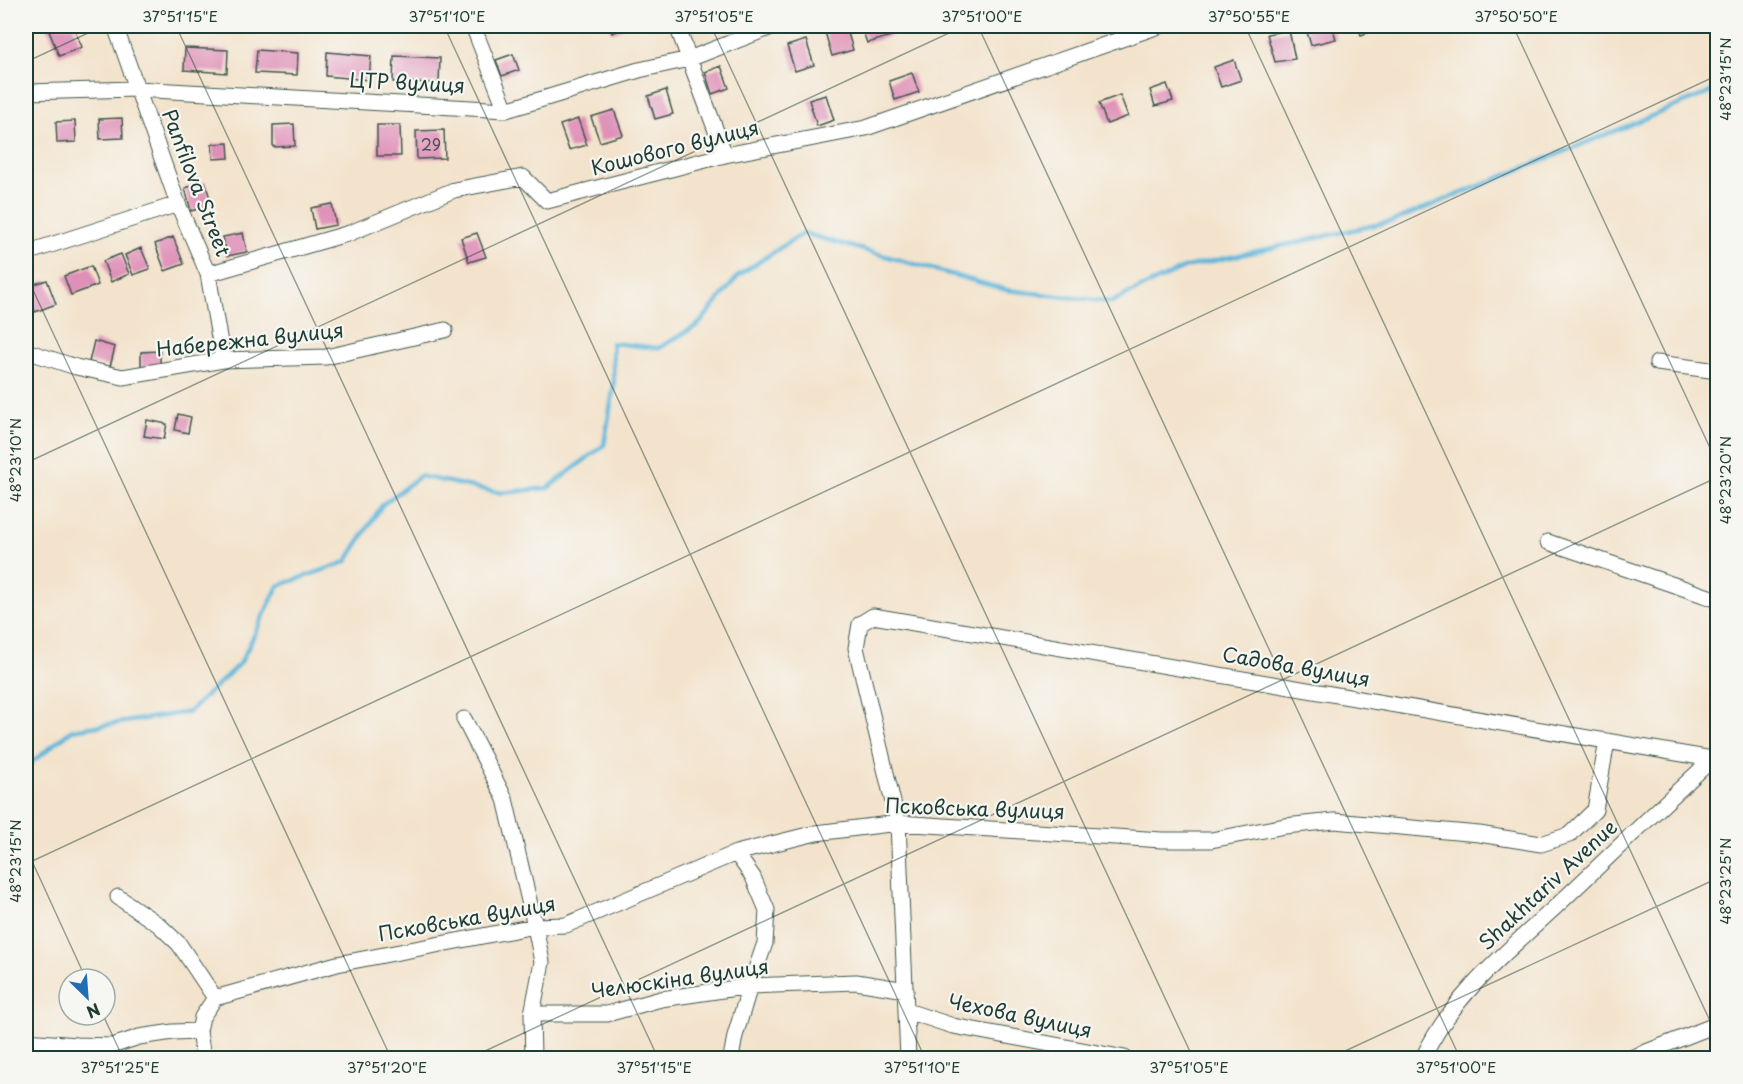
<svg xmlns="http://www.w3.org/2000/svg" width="1743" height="1084" font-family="'Playpen Sans',sans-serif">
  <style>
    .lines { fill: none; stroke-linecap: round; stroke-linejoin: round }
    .stream { stroke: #5db6da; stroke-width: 4.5 }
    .building { fill: #df90b8 }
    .minor-casing { stroke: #3f564b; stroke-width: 17 }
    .minor { stroke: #fff; stroke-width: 15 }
    .ticks { fill: none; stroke: #1f3d34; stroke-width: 1.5; stroke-opacity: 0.45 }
    .labels { text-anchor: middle; stroke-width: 4.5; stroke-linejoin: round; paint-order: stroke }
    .number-label { font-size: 16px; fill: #4f5255 }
    .street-label { font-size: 20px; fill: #1f3d34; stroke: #f6f6f2 }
    .neatline { fill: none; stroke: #1f3d34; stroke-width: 2 }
    .ticks-label { font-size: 15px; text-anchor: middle; fill: #1f3d34 }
  </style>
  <rect width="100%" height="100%" fill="#f6f6f2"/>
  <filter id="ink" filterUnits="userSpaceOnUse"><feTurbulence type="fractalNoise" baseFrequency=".0167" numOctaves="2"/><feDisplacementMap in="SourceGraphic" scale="12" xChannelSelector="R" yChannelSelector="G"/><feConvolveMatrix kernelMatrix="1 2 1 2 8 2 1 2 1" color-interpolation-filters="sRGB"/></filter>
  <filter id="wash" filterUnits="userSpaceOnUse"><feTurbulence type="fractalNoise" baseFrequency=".008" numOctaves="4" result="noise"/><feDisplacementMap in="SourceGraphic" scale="24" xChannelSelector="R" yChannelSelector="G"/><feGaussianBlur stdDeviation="1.35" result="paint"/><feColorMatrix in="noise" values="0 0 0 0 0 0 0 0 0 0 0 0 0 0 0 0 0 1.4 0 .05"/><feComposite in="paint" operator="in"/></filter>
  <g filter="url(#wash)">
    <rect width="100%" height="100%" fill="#f3e3cc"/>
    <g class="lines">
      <!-- stream -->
      <path class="stream" d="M26,767l46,-37 117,-18 52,-50 37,-76 68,-24 36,-57 38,-29 81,17 47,-5 56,-43 10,-60 -2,-42 47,5 40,-24 40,-49 64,-42 204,57 104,12 75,-35 207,-46 325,-132"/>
    </g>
    <g id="blocks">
      <!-- building -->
      <path class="building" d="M47,26h26l9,21 -23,9z
        M131,26h20l-18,6z
        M609,26h20l-17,7z
        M846,26l7,24 -21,6 -7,-24z
        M861,26h27l3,10 -24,7z
        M1305,26h27l4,13 -25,6z
        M1358,26h21l1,3 -19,6z
        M1289,30l6,29 -20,3 -8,-28z
        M806,40l8,25 -19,6 -8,-25z
        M185,48l43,2 -1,23 -43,-3z
        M257,50l41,3 -1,22 -42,-2z
        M327,52l44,4 -2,24 -43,-4z
        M513,54l6,16 -17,6 -6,-16z
        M394,56l46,2 -1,25 -46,-1z
        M1234,60l7,20 -20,7 -7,-20z
        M721,66l8,22 -17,6 -7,-22z
        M912,73l7,19 -24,8 -6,-19z
        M1167,84l6,17 -18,5 -5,-16z
        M666,90l7,24 -18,5 -7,-23z
        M826,95l8,25 -17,6 -8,-26z
        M1120,95l8,21 -21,8 -8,-21z
        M614,110l9,25 -23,7 -9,-25z
        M122,118l1,20 -23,1 -1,-20z
        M578,119l9,26 -18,5 -9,-25z
        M32,121l1,26h-7v-25z
        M75,121l1,21 -19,1 -1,-21z
        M294,124l1,22 -22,1v-22z
        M377,125h23l1,31h-24z
        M444,130l1,28 -28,1 -1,-28z
        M228,143l1,15 -16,1 -1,-15z
        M205,182l7,23 -21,6 -6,-23z
        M332,204l4,21 -21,4 -4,-21z
        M243,233l4,19 -20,4 -4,-19z
        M477,233l9,24 -17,5 -8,-24z
        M173,237l11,27 -19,7 -10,-27z
        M141,248l9,21 -17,6 -8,-20z
        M121,254l8,20 -18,8 -8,-21z
        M91,266l7,19 -27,10 -7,-19z
        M47,280l9,24 -21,8 -9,-25z
        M94,341l21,6 -5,20 -21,-5z
        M160,351v19l-19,1v-19z
        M178,414l13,3 -3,16 -13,-3z
        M147,420l20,4 -3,15 -20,-3z"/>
    </g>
  </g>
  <g filter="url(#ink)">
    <use href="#blocks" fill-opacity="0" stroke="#3f564b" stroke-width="1.5"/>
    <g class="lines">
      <!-- minor casing -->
      <g class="minor-casing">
        <path id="minor" d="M115,26l63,178 30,70 15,86
          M473,26l33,84
          M677,26l48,129
          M26,92l110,-3 370,21 133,-40 50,-11 85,-33
          M26,253l152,-49
          M208,274l142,-41 104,-43 69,-13 24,24 178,-46 141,-27 293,-102
          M26,351l50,16 47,10 100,-17 103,-3 119,-27
          M1657,363l61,8
          M1548,542l170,58
          M464,719l41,80 30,127 7,36 -10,52 1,44
          M118,897l41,28 20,19 36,54
          M907,1011l46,15 172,32
          M532,1014h75l54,-15 89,-13 106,-4 50,8
          M26,1041l51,4 35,1 27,-9 34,-5 26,-1
          M203,1058l-4,-27 3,-14 13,-19 122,-34 198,-38 31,-1 170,-72 80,-20 82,-10 264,17h49l74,-14 49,-5 145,13 62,10 28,-9 26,-25 12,-69
          M731,1058l4,-22 15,-50 15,-43 2,-33 -14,-33 -17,-24
          M908,1058l-10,-235 -42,-175 4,-24 13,-8 839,143
          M1423,1058c30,-65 90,-111 141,-159 51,-48 102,-98 154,-145
          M1631,1058l87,-34"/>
      </g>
      <!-- minor -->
      <use href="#minor" class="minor"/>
    </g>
  </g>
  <!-- ticks -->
  <path class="ticks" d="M176,26l482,1032M444,26l481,1032M711,26l482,1032M978,26l482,1032M1245,26l473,1012M1513,26l205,439M26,62l77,-36M26,275l365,783M26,463l938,-437M26,848l60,131M26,864l1692,-789M103,1015l20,43M470,1058l1248,-581M1330,1058l388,-180"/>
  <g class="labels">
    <!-- number labels -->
    <g class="number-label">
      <text x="431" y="151">29</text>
    </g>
    <!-- street labels -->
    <g class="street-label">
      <text transform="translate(407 83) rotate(3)" y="7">ЦТР вулиця</text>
      <text transform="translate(675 148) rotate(-14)" y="7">Кошового вулиця</text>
      <text transform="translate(196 183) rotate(69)" y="7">Panfilova Street</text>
      <text transform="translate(250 340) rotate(-6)" y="7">Набережна вулиця</text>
      <text transform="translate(1296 667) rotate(10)" y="7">Садова вулиця</text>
      <text transform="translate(975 809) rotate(2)" y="7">Псковська вулиця</text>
      <text transform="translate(1548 885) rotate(-43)" y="7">Shakhtariv Avenue</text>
      <text transform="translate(467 919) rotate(-10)" y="7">Псковська вулиця</text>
      <text transform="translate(680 979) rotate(-8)" y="7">Челюскіна вулиця</text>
      <text transform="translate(1020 1016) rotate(12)" y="7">Чехова вулиця</text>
    </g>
  </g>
  <!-- margin -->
  <rect width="1743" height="1084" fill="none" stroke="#f6f6f2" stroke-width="66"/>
  <!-- north arrow -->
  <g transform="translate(87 997) rotate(155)"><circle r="28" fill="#f6f6f2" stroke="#a0aca6" stroke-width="1.5"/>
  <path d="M0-4.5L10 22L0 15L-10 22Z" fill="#1f6fb2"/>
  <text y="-9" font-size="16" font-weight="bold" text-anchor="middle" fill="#1f3d34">N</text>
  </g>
  <rect x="33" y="33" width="1677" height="1018" class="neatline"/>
  <g class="ticks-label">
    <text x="180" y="22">37°51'15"E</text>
    <text x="447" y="22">37°51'10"E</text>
    <text x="714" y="22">37°51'05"E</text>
    <text x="982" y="22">37°51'00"E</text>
    <text x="1249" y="22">37°50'55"E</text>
    <text x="1516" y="22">37°50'50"E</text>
    <text transform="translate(1726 79) rotate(-90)" y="5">48°23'15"N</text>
    <text transform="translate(16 460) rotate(-90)" y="5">48°23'10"N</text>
    <text transform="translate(1726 480) rotate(-90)" y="5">48°23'20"N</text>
    <text transform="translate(16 861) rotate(-90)" y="5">48°23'15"N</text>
    <text transform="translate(1726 881) rotate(-90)" y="5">48°23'25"N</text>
    <text x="120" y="1073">37°51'25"E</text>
    <text x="387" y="1073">37°51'20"E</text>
    <text x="654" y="1073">37°51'15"E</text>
    <text x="922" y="1073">37°51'10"E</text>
    <text x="1189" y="1073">37°51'05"E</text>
    <text x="1456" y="1073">37°51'00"E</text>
  </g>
</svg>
